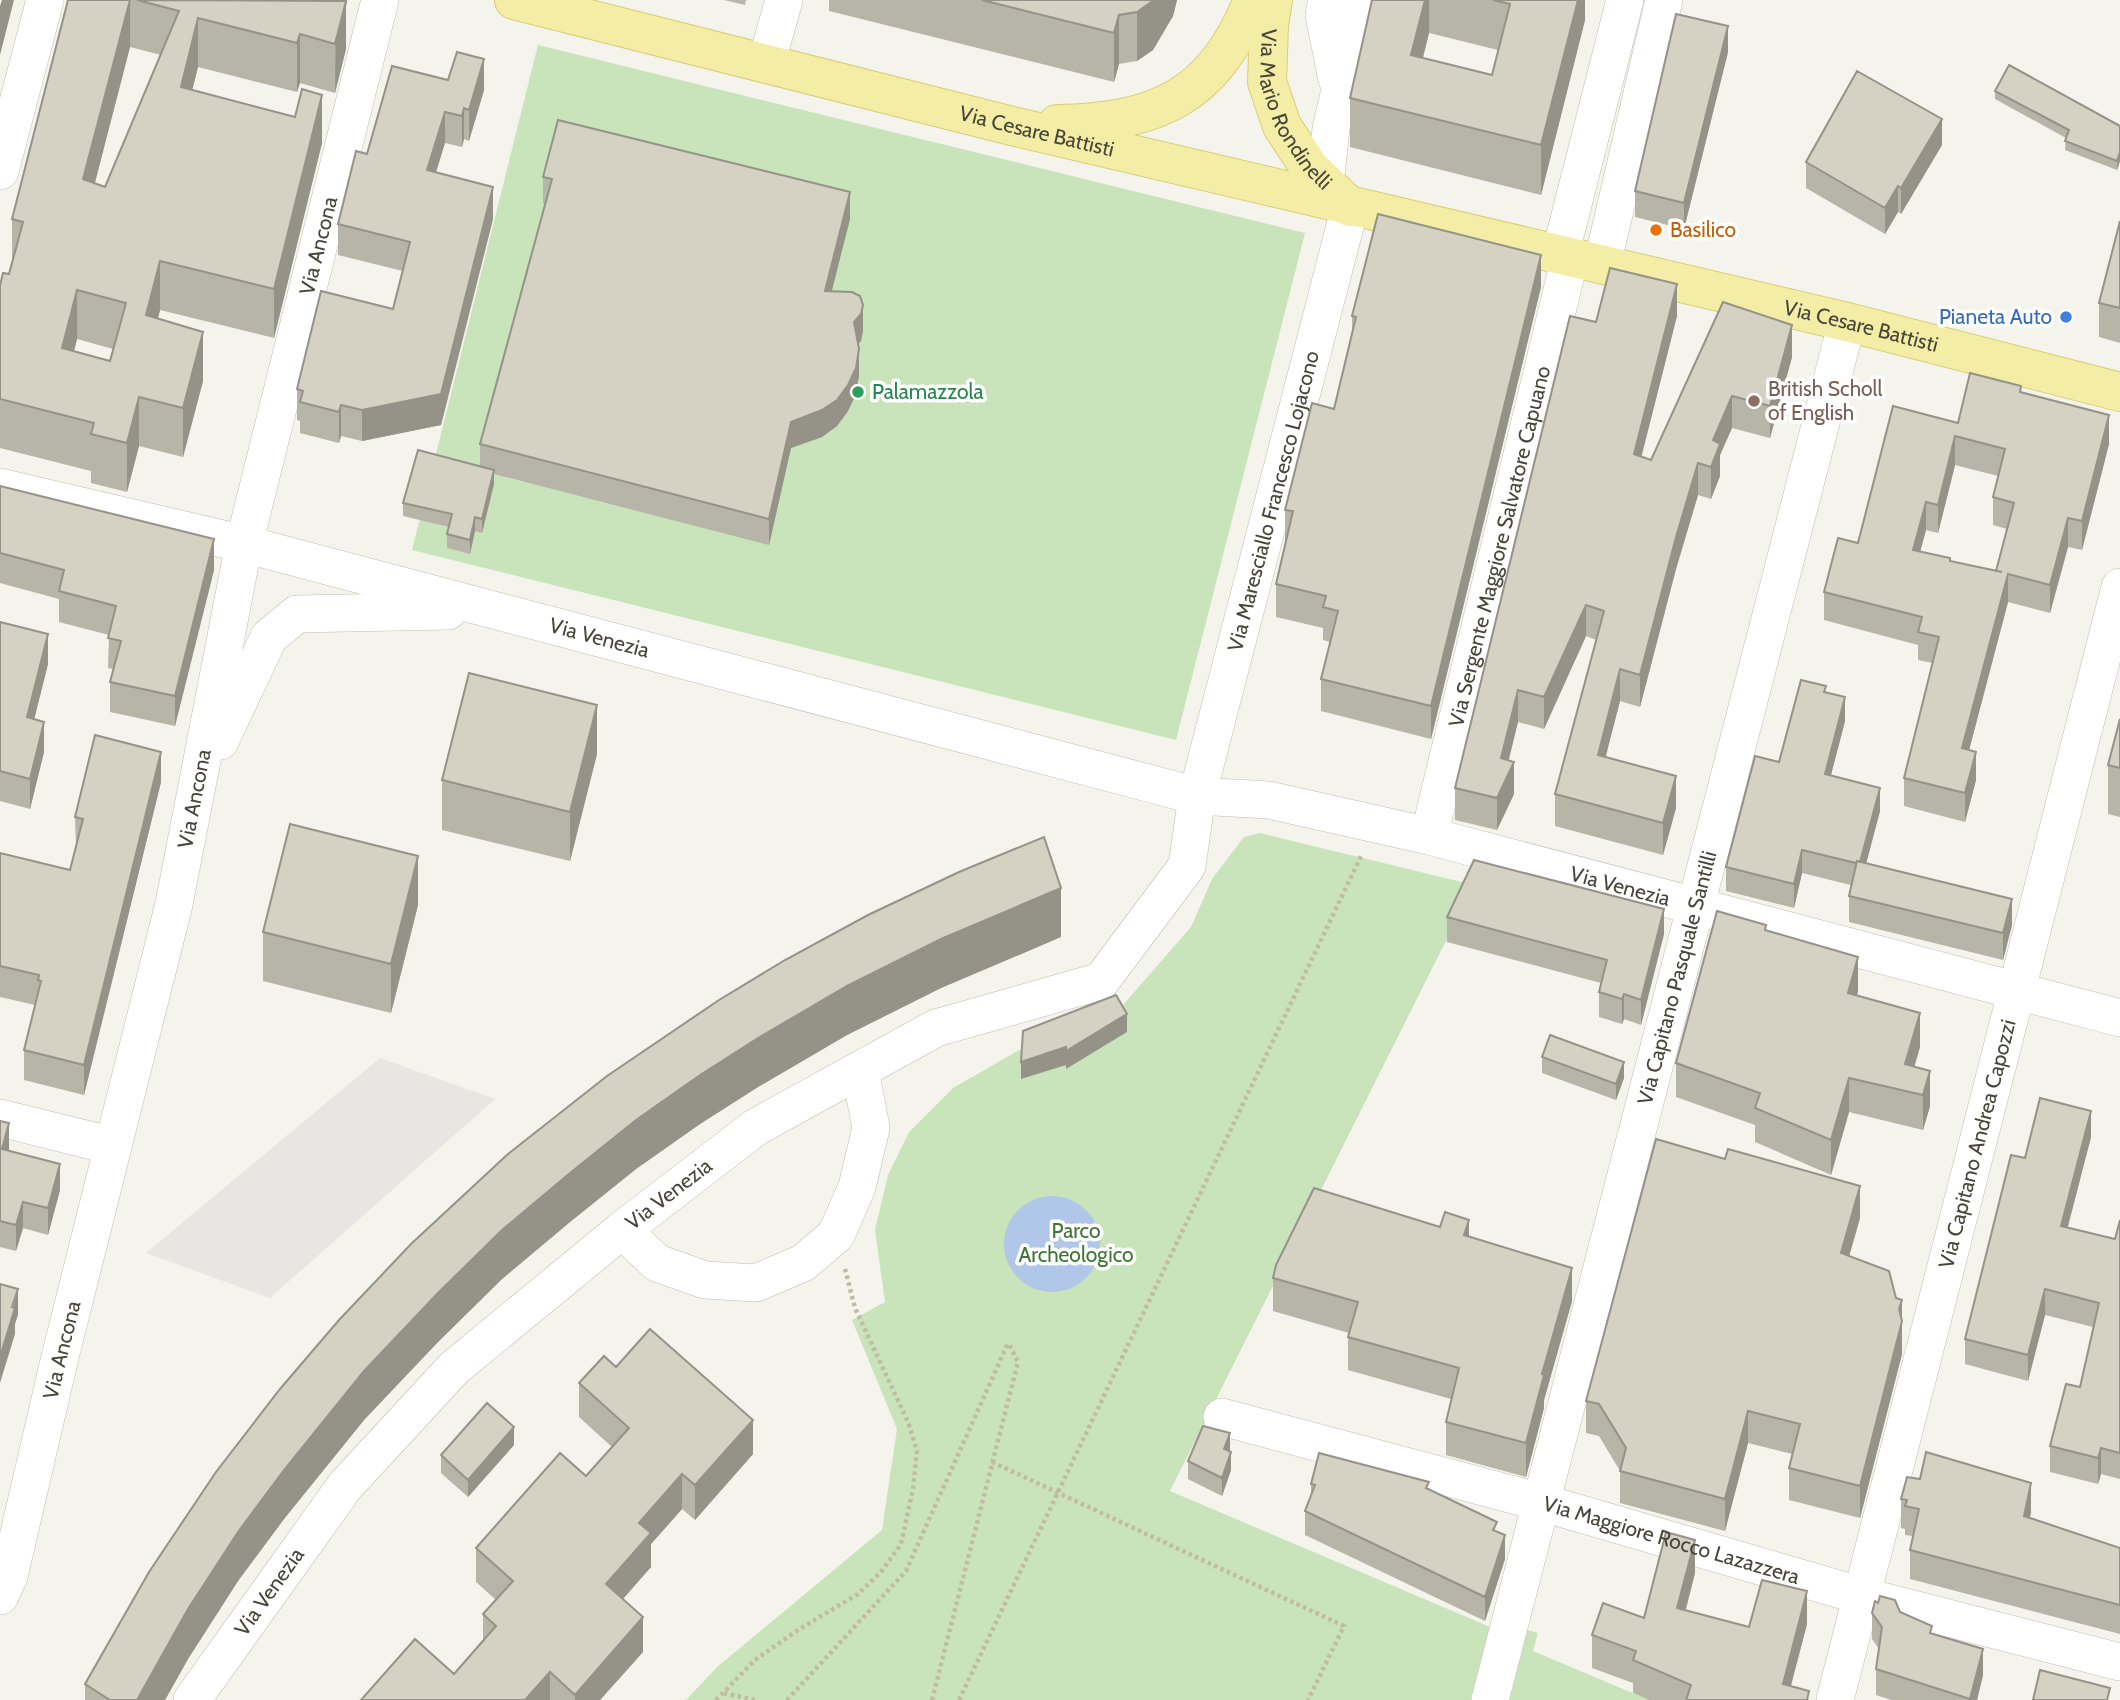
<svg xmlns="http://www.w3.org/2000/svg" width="2120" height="1700" font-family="Cabin,sans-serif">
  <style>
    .green { fill: #c9e4ba }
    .parking { fill: #e7e6e3 }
    .water { fill: #b0c7ea }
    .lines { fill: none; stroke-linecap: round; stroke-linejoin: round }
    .minor-casing { stroke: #bfbdaf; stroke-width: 38 }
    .major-casing { stroke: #d9ce76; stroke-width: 40 }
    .path { stroke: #c0bba2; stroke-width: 4.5; stroke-dasharray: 3.5 3.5; stroke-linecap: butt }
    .minor { stroke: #fff; stroke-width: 37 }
    .major { stroke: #f4eda5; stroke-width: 38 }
    .wall { fill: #b7b4a8; fill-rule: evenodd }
    .shaded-wall { fill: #959288 }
    .building { fill: #d5d1c3; stroke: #959288; stroke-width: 2; fill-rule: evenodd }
    .food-dot { fill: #e8710a; stroke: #fff; stroke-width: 2.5 }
    .shop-dot { fill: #3f7fe0; stroke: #fff; stroke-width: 2.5 }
    .leisure-dot { fill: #2e9e5b; stroke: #fff; stroke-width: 2.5 }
    .education-dot { fill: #8d6e63; stroke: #fff; stroke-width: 2.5 }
    .labels { text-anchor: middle; stroke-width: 7; stroke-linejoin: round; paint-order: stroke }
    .street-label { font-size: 21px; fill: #48463a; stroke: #fff }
    .food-label { font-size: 21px; fill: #c56008; stroke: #fff; text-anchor: start }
    .shop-label { font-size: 21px; fill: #366cbe; stroke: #fff; text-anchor: end }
    .education-label { font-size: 21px; fill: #785e54; stroke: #fff; text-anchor: start }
    .leisure-label { font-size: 21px; fill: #27864d; stroke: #fff; text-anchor: start }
    .park-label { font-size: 21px; fill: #3f7533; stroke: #fff }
  </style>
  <rect width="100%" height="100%" fill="#f4f4ec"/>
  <!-- green -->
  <path class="green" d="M538,45l767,188 -129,507 -764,-190z
    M1260,833l214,52 -304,606 325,138 3,-8 40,12 -5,18 116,49h-963l31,-33 165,-137 15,-101 -45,-109 33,-18 -10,-72 13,-55 21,-43 44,-44 70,-40 93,-35 75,-86 21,-48 32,-42z"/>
  <!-- parking -->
  <path class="parking" d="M380,1058l115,41 -225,199 -124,-45z"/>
  <!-- water -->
  <path class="water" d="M1004 1244a48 48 0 1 1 96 0a48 48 0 1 1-96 0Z"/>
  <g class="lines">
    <!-- minor casing -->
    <g class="minor-casing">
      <g id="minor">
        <path d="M1327,0l-3,15 13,64"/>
        <path d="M766,64l18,-64"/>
        <path d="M0,171l45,-171"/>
        <path d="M1325,183l6,-54 30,-129"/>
        <path d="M1560,255l65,-255"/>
        <path d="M1602,265l62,-265"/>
        <path id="s1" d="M0,487l244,57 953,252 72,4 160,36 691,182"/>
        <path d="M220,741l49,-104 28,-23 151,-3"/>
        <path id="s2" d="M1429,836l141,-578"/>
        <path d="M0,1118l113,28"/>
        <path d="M622,1230l35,33 48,17 51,3 47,-20 33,-28 21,-48 14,-59 -11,-58"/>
        <path id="s3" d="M1222,1417l318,85 322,94 258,66"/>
        <path id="s4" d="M0,1596l9,-20 51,-219 114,-453 70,-360 136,-544"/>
        <path id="s5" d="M192,1700l153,-214 109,-118 168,-138 134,-103 180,-99 165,-47 86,-115 10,-70 153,-589"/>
        <path id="s6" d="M1490,1700l357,-1378"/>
        <path id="s7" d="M1835,1700l285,-1113"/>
      </g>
    </g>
    <!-- major casing -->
    <g class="major-casing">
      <g id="major">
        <path id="s8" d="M514,0l498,126 835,196 273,70"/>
        <path id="s9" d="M1273,0l-4,25 -2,57 15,44 27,41 41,40"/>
        <path d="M1057,124c100,-2 156,-26 196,-124"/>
      </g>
    </g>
    <!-- path -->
    <path class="path" d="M992,1462l352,164 -36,74
      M724,1693l31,7
      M716,1700l39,-40 43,-30 60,-36 23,-22 20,-28 12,-55 4,-38 -9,-29 -53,-114 -10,-39
      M787,1700l119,-129 102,-228
      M932,1700l86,-338 -9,-18
      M959,1700l403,-846"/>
    <!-- minor -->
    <use href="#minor" class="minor"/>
    <!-- major -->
    <use href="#major" class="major"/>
  </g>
  <!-- wall -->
  <path class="wall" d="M68,0h279l-1,6v43l-11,44 -35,-10 -3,9 -99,-25 -6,23 130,53 -48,195 -114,-28 -2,8 45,63 -20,76 -44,-11 -12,46 -36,-9v-12l-91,-23v-163l9,-11 3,-9v-46zM130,47l31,8 -56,132 -10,-4zM77,339l36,10 -3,12 -36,-10z
    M724,0h22l-1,5z
    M829,0h348l-4,16 -20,34 -16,11 -18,3 -5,18 -285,-71z
    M1372,0h213v20l-44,175 -191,-48v-49zM1429,33l69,17 -6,25 -69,-17z
    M1728,52l-44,177 -49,-12v-26z
    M484,90l-15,51 -5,-2 -2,8 -17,-4 -9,29 57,47 -52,206 -79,16 -21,-5 -2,7 -39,-10v-12l-3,-1v-31l96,-80 10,-38 -65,-16v-31l29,-70z
    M1995,91l125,35v35l-3,9 -52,-20 1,-12 -71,-39z
    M1942,145l-41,69 -3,-2 -13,22 -79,-46v-26z
    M543,177l307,42 -19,72 32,40 -2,10 -3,3 1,31 -3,19 -8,17 -11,15 -15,11 -31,11 -22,97 -275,-71v10l-12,49 -7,-2 -5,23 -23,-6v-14l2,-7 -46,-11v-13l77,-37v-22l65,-241h-2z
    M2120,221v122l-21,-6v-34z
    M1541,287l-110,452 -110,-28v-32l9,-37 -7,-2v-12l-47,-11v-33l9,-41v-33l49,-101 18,-75v-18z
    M1723,302l69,55 -22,81 -38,-10 -12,27v21l-9,23 -13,-4 -22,74 -36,138 -20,-6 -15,56 71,51 -13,47 -108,-29v-32l41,-154 -10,-4 -42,93 -26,-7 -10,38 6,34 -17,36 -42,-10v-32l141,-466 81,-6 -36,141 10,3z
    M2021,393l88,51 -27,106 -14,-3 -18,66 -42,-11 -39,148 7,30 -11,42 -61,-16v-28l29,-115 -15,-3v-15l-94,-25v-28l34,-49 100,-120zM1955,465l43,11 -5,21v28l14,4 -11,42 -46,-10 -30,-10 6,-21 12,3z
    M0,486l214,84 -39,156 -65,-14v-30l3,-13 -5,-1 1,-33 -50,-13v-23l-59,-16z
    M0,622l48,42 -14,55 10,33 -14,57 -30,-8z
    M1826,692l19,29 -14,54 49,36 -14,52 146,62 -9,35 -154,-38v-26l2,-11 -49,-12 -8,35 -68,-17v-24z
    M2120,719v98l-12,-3v-49z
    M597,754l-27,107 -128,-31v-50z
    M161,782l-77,313 -60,-15v-30l11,-45 -35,-8v-144l70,17 6,-23 -1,-30z
    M418,905l-27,108 -128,-32v-49z
    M1447,917l217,17 -23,91 -17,-6 -2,5 -23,-7v-25l2,-9 -154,-41z
    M1766,931l92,60 -1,4 63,52 -6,20 16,39 -7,24 -74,-18 -18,63 -76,-33v-17l-79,-28v-34z
    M1061,937l-120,51 -94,47 -89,52 -58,37 -64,45 -66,53 -68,57 -65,64 -73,77 -80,99 -46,62 -50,78 -23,41h-80v-16l423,-530z
    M1542,1057l82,21 -8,22 -74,-27z
    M0,1121l9,30 51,39 -12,45 -25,-7 -7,23 -16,-4z
    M2091,1137l-23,90 47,12 5,-19v259l-19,-5 -3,10 -48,-12v-26l30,-59 13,-60 -48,-12 -17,66 -63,-17v-25l60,-181z
    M1860,1218l-11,38 47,42 6,2v54l-42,164 -71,-18v-32l3,-14 -44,-11 -23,88 -105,-28v-32l-21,-35 -13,-3v-32z
    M1469,1236l103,65 -28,99v8l-18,69 -80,-22v-33l5,-23 -103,-29v-33l1,-4 -76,-22v-33z
    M616,1367l137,87 -58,66 -13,-11 -31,35v23l-28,32 20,53 -43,48h-239l93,-26 29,-34v-26l13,-14 -20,-18v-34l110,-72 26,-29 -33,-30v-34z
    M514,1445l-46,52 -27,-24v-18z
    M1230,1451l1,19 -9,26 -34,-17v-18z
    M1920,1479l111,33 -1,6 90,30v86l-210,-55v-29l3,-14 -8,-1v-6l-4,-1v-29z
    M1311,1484l118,5 76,70 -20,62 -180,-86v-24l6,-14z
    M1695,1573l-9,37 63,17 58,-3 -16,62 18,14h-160l-16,-7v-10l-41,-15v-33l52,-17z
    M1900,1612l32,22 51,41 -6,25h-86l-15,-5v-26l3,-20 -7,-10v-26z"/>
  <!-- shaded-wall -->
  <path class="shaded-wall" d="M2,0h12l-14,55v-49z
    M130,0v47l-47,181v-49z
    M336,0h11l-1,6v43l-11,44z
    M1154,0h23l-4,16 -20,34 -16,11v-49z
    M1425,0h4v33l-18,71v-49z
    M1578,0h7v20l-44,175v-50z
    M1119,15v49l-5,18v-49z
    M198,18v49l-17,69v-49z
    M1728,26v26l-44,177v-26z
    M300,34v49l-3,9v-49z
    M484,59v31l-15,51v-31z
    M322,95v48l-48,195v-49z
    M464,108v31l-2,8v-31z
    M445,112v31l-18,58v-31z
    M1942,119v26l-41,69v-26z
    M2120,152v9l-3,9v-9z
    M1898,186v26l-13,22v-26z
    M493,187v32l-52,206 -79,16v-31z
    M850,192v27l-25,99v-27z
    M1541,255v32l-110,452v-33z
    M160,261v49l-14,54v-49z
    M1677,284v32l-43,170v-32z
    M77,290v49l-15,58v-49z
    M863,305v26l-2,10 -7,7v-26z
    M1792,325v32l-22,81v-32z
    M203,332v49l-20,76v-49z
    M859,349v26l-3,19 -8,17 -11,15 -15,11 -31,11 -22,97v-26l22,-97z
    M1732,396v32l-12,27v21l-9,23v-32l2,-27z
    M139,397v49l-12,46v-49z
    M341,405v31l-2,7v-31z
    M2109,415v29l-27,106v-29z
    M1955,436v29l-17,68v-28z
    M1698,463v32l-22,74 -36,138v-32l36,-138z
    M494,470v14l-12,49v-14z
    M1926,502v28l-13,48v-28z
    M475,517v14l-5,23v-14z
    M2068,518v29l-18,66v-28z
    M214,539v31l-39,156v-30z
    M2008,574v28l-46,175v-29z
    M1586,605v31l-42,93v-32z
    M48,634v30l-21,84v-31z
    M1620,669v32l-22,86v-32z
    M1518,690v32l-16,66 12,-26v32l-17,36v-32l4,-40z
    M1845,697v24l-20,77v-24z
    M597,705v49l-27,107v-49z
    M44,722v30l-14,57v-30z
    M161,752v30l-77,313v-30z
    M1976,752v28l-11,42v-29z
    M1676,776v32l-13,47v-32z
    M1880,788v23l-20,76v-23z
    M1802,850v23l-8,35v-24z
    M418,856v49l-27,108v-49z
    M1061,888v49l-120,51 -94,47 -89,52 -58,37 -64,45 -66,53 -68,57 -65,64 -73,77 -80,99 -46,62 -50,78 -23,41h-28l51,-91 50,-77 46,-62 80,-99 73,-77 65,-64 68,-57 66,-53 64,-45 58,-37 89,-52 94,-47z
    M2012,899v26l-9,35v-27z
    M1664,909v25l-23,91v-25z
    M1858,957v34l-10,36v-34z
    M1624,994v25l-2,5v-25z
    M1920,1013v34l-13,45 -2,-28z
    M1127,1014v18l-61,37v-18z
    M1066,1047v18l-45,14v-17z
    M1624,1062v16l-8,22v-16z
    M1930,1071v35l-7,24v-35z
    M1849,1078v34l-18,63v-35z
    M2091,1111v26l-30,115v-26z
    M9,1123v27l-7,25v-26z
    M60,1164v26l-12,45v-27z
    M1860,1186v32l-19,67v-32z
    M23,1202v26l-7,23v-26z
    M1469,1220v33l-5,-18z
    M1572,1268v33l-28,99v8l-18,69v-34l16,-69z
    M18,1289v26l-3,9v10l-15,49v-26z
    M2045,1289v26l-17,66v-26z
    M1902,1300v54l-42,164v-32l39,-177z
    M1748,1411v32l-23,88v-32z
    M753,1420v34l-58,66v-35z
    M514,1427v18l-46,52v-17z
    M1230,1433v18l-6,-2z
    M2101,1448v26l-3,10v-26z
    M1231,1452v18l-9,26v-18z
    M682,1474v35l-31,35v23l-45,51v-34l33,-61z
    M2031,1483v29l-7,33v-29z
    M1505,1535v24l-20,62v-24z
    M1695,1540v33l-18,68v-33z
    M1807,1591v33l-20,76 -4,-16z
    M643,1617v35l-43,48h-25v-5z
    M1983,1649v26l-6,25h-7z
    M550,1672v28h-25z"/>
  <!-- building -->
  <path class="building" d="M68,0h62l-47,179 22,8 74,-176 -42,-11 209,1 -11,43 -35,-10 -3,9 -99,-25 -17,69 114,30 7,-28 20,6 -48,194 -114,-28 -14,54 57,17 -20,76 -44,-11 -12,46 -36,-9 3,-11 -94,-24v-114l3,-12 6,1 14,-52 -11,-3zM77,290l49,13 -16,58 -48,-13z
    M982,0h172l-17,12 -18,3 -5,18z
    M1372,0h53l-14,55 81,20 18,-71 -17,-4h85l-37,145 -191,-47z
    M1676,14l52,12 -44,177 -49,-12z
    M457,52l27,7 -15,51 -5,-2 -2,8 -17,-4 -18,58 66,17 -52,207 -79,16 -21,-5 -2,7 -39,-10 3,-11 -6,-2 24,-98 72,18 17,-67 -72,-18 18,-73 11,3 25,-88 56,14z
    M2009,65l111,61v26l-3,9 -52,-20 4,-11 -74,-39z
    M1857,71l85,48 -41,69 -3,-2 -13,22 -79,-46z
    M558,120l292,72 -25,99 27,1 8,4 3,9 -2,9 -7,8 5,27 -3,19 -8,17 -11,15 -15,10 -31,12 -22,97 -289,-75 72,-265 -9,-2z
    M1378,214l163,41 -110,451 -110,-27 17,-68 -15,-4 3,-11 -50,-12 17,-73 -8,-1 27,-107 22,6 22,-92 -4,-1z
    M2120,221v87l-21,-5z
    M1610,268l67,16 -43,170 17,6 72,-158 69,23 -22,81 -38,-10 -19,44 7,4 -9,23 -13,-4 -22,74 -36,138 -20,-6 -22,86 78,21 -13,47 -108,-29 49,-183 -18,-6 -42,92 -26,-7 -17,68 13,4 -17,36 -42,-10 115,-472 26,6z
    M1970,373l51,13 -1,6 89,23 -27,106 -14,-3 -18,67 -42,-11 -46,174 14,4 -11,41 -61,-15 35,-141 -21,-5 4,-15 -98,-25 14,-54 20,5 35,-137 65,17zM1955,436l50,13 -12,48 21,6 -18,68 6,1 -52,-11v-3l-37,-8 13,-48 12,3z
    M418,450l76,20 -12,49 -7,-2 -5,23 -23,-6 5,-20 -49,-11z
    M0,486l214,53 -39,157 -65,-14 11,-41 -13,-3 8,-32 -57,-15 5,-21 -64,-17z
    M0,622l48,12 -21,83 17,5 -14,57 -30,-8z
    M469,673l128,32 -27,107 -128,-32z
    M1801,680l25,6 -2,6 21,5 -20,77 55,14 -20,74 -3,-1 -1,2 -54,-13 -8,34 -68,-17 29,-111 24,6z
    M2120,719v49l-12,-3z
    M95,735l66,17 -77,313 -60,-15 17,-69 -3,-1 1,-5 -39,-9v-113l70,17 13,-51 -8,-2z
    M290,824l128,32 -27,108 -128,-32z
    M1044,837l17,51 -120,51 -94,47 -89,52 -58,37 -64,45 -66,53 -68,57 -65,64 -73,77 -80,99 -46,62 -50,77 -51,91h-27l-25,-16 64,-112 67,-100 64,-83 59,-69 72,-76 97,-90 99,-78 112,-76 66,-40 83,-45 91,-43z
    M1474,860l190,49 -23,91 -17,-6 -2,5 -23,-7 8,-32 -160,-43z
    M1857,861l155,38 -9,34 -154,-37z
    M1717,911l49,14 -1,5 93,27 -10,36 72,20 -15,51 25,7 -7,24 -74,-17 -18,62 -76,-32 5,-15 -84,-30z
    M1116,995l11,19 -61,37v-4l-45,15 2,-31z
    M1550,1035l74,27 -8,22 -74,-27z
    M2040,1098l51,13 -30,115 54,13 5,-19v233l-19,-5 -3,10 -48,-12 16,-62 14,3 19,-84 -54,-14 -17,66 -63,-16 46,-184 14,3z
    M0,1121l9,2 -7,26 58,15 -12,44 -25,-6 -7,23 -16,-4z
    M1656,1139l69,20 3,-10 132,37 -19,67 48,18 7,27 6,2 -3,9 3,12 -42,165 -71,-18 11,-44 -52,-13 -23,88 -105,-28 6,-23 -27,-44 -13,-3z
    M1314,1188l126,39 5,-15 24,8 -5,15 108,33 -30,106 2,1 -18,68 -80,-21 13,-54 -111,-31 10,-35 -85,-24 3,-13z
    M0,1284l18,5 -6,18 3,1 -15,49z
    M650,1329l103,91 -58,65 -13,-11 -43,49 12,10 -45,51 37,33 -68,78 -25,-23 -25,28h-164l54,-61 39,35 42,-48 -13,-12 30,-33 -37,-33 84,-95 26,23 43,-48 -50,-45 25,-27 12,11z
    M487,1403l27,24 -46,53 -27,-25z
    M1203,1426l27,7 -6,16 7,3 -9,26 -34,-17z
    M1926,1452l105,31 -7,33 96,32v57l-210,-55 9,-41 -14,-3 2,-6 -6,-1 6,-22 13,2z
    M1319,1453l110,29 -3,6 71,34 -4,8 12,5 -20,62 -180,-86 10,-26 -4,-1z
    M1666,1532l29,8 -18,68 72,19 13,-47 45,11 -24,93 26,7 -2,9h-121l5,-15 -58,-25 3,-9 -44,-16 11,-32 41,15z
    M1880,1596l15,4 5,12 32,14 -2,7 53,16 -13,50 -94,-30 6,-42 -10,-14 3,-12 3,2z
    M2040,1670l70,18 -3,12h-74z"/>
  <!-- markers -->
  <circle class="food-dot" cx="1656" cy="230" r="7"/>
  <circle class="shop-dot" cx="2066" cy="317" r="7"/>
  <circle class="leisure-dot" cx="858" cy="392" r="7"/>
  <circle class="education-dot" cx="1754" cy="401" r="7"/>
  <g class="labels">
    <!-- street labels -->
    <g class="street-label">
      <text dy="7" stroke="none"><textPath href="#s9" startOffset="117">Via Mario Rondinelli</textPath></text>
      <text dy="7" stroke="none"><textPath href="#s8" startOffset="539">Via Cesare Battisti</textPath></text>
      <text dy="7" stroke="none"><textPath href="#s4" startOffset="1388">Via Ancona</textPath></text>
      <text dy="7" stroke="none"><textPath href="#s8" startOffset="1386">Via Cesare Battisti</textPath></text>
      <text dy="7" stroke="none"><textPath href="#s5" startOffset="1706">Via Maresciallo Francesco Lojacono</textPath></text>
      <text dy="7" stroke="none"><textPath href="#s2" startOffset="298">Via Sergente Maggiore Salvatore Capuano</textPath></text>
      <text dy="7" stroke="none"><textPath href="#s1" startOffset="618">Via Venezia</textPath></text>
      <text dy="7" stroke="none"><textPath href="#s4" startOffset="821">Via Ancona</textPath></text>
      <text dy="7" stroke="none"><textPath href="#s1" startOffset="1670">Via Venezia</textPath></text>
      <text dy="7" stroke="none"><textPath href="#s6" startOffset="746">Via Capitano Pasquale Santilli</textPath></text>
      <text dy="7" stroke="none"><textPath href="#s7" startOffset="574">Via Capitano Andrea Capozzi</textPath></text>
      <text dy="7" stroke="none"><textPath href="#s5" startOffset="700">Via Venezia</textPath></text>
      <text dy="7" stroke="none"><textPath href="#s4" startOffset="254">Via Ancona</textPath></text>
      <text dy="7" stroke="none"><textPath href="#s3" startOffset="466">Via Maggiore Rocco Lazazzera</textPath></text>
      <text dy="7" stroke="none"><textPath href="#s5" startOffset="133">Via Venezia</textPath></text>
    </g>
    <!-- food labels -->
    <g class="food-label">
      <text x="1670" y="237">Basilico</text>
    </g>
    <!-- shop labels -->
    <g class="shop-label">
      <text x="2052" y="324">Pianeta Auto</text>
    </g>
    <!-- education labels -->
    <g class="education-label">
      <text x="1768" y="396">British Scholl<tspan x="1768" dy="24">of English</tspan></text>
    </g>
    <!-- leisure labels -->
    <g class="leisure-label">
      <text x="872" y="399">Palamazzola</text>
    </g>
    <!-- park labels -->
    <g class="park-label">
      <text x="1076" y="1238">Parco<tspan x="1076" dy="24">Archeologico</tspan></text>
    </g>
  </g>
</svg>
